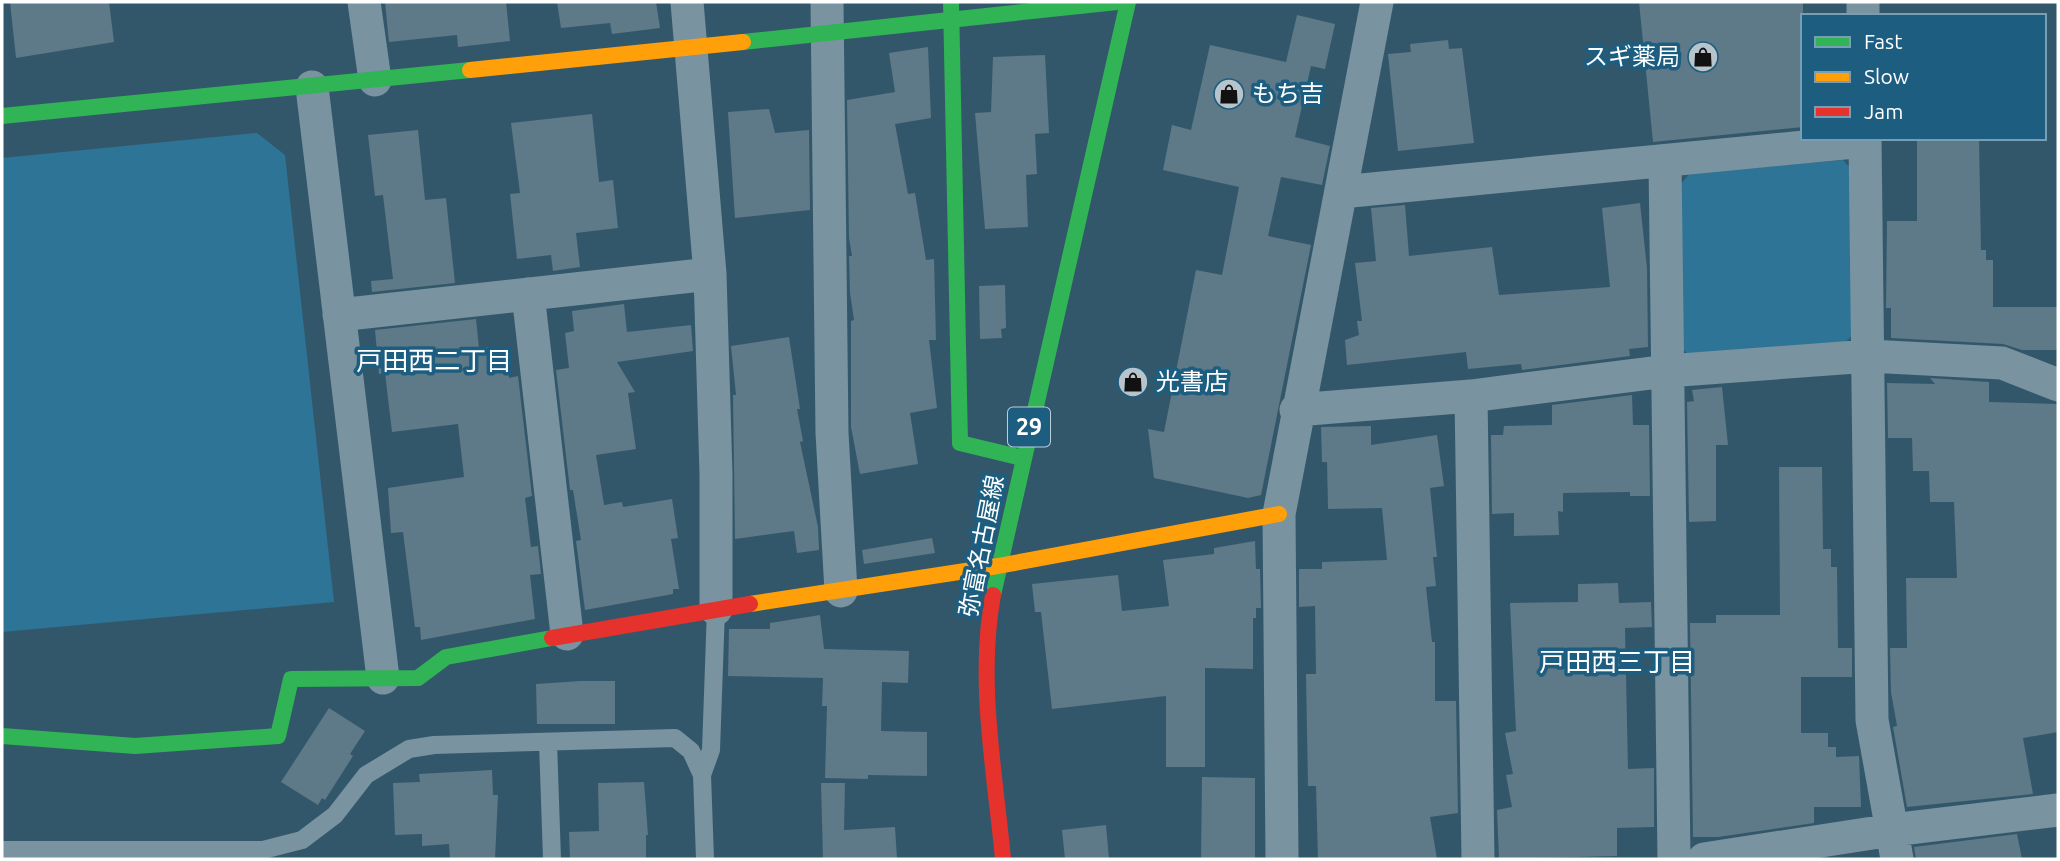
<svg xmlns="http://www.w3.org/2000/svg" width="2060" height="861" font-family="Ubuntu,'Noto Sans JP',sans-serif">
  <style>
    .green { fill: #2d7496 }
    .building { fill: #5e7987 }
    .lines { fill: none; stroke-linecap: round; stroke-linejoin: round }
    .lane { stroke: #7993a0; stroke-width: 18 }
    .street { stroke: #7993a0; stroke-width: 33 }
    .fast { stroke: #30b455; stroke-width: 16 }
    .slow { stroke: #ff9f0a; stroke-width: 16 }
    .jam { stroke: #e5322d; stroke-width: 16 }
    .labels { text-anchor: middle; stroke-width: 7; stroke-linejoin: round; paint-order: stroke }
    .shield { fill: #1d5e80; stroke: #bbcfd9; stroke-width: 2 }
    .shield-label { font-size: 23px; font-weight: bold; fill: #fff }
    .poi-label { font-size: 24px; fill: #fff; stroke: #1d5e80; text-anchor: start }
    .street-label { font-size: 24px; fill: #fff; stroke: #1d5e80 }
    .neighbourhood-label { font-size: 26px; fill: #fff; stroke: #1d5e80 }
  </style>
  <rect width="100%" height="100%" fill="#33576a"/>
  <!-- green -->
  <path class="green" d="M257,133l28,22 49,447 -332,30v-474z
    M1843,160l9,10 4,162 -13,12 -154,12 -10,-12 1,-159 10,-12z"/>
  <!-- building -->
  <path class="building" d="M10,2h99l5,40 -98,16z
    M385,2h121l4,39 -52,6 -1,-12 -68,7z
    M557,2h99l4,26 -48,6 -2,-11 -49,5z
    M1639,2h164v125l-150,15z
    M1297,15l38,9 -10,45 -14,-3 -16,71 35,9 -8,39 -41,-8 -13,59 43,9 -50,250 -13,3 -94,-20 -6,-49 16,3 32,-162 26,5 17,-88 -76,-17 9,-45 19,5 19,-85 76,17z
    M1448,40l1,9 13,-1 12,95 -76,8 -10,-97 23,-2 -1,-8z
    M928,47l3,71 -36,6 13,70 7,-1 11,67 8,-1 2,81h-7l8,68 -27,5 8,51 -58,10 -9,-47v-106l3,-1 -4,-27 -1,-37h3l-3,-18 -2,-138 48,-8 -6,-39z
    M1045,55l4,78 -14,1 2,40 -11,1 2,52 -43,2 -10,-116 16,-1 2,-55z
    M769,109l6,24 34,-3 1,80 -75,8 -7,-106z
    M592,114l7,68 14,-2 5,48 -42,5 4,34 -27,4 -2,-16 -34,4 -7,-65 10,-1 -9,-70z
    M418,130l7,70 21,-2 9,85 -83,9 -1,-11 22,-2 -10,-84 -8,1 -7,-61z
    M1917,138h62l2,112h5v10h7v47h65v43h-36l-19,-6 -112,-6v-30h-5l1,-87h30z
    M1640,203l7,65 1,79 -19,2 1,7 -108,14 -1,-6 -53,5 -2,-17 -119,13 -2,-25 14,-5 -2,-14h5l-7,-58 21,-2 -5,-53 34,-3 4,51 83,-9 7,48 111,-8 -8,-79z
    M1005,285l1,43 -5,1 1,9 -22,1 -1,-53z
    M624,304l3,28 64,-7 2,26 -76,11 18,30 -7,1 8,56 -40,6 8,50 18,-3 1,5 49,-8 6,39 -7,1 8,50h-6v5l-88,16 -9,-69 5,-1 -8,-50h-3l-14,-120 13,-2 -4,-35 9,-2 -2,-20z
    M476,319l3,29 10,-1 1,11 17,-1 2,21 9,-2 14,120 -7,2 6,49 7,-1 3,28 -11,1 5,44 -114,21 -1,-13h-5l-12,-95 -12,1 -3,-45 76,-11 -6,-53 -66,8 -7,-59 -6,1 -4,-44z
    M789,337l11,72h-3l6,32 -3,1 18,85 1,23 -22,3 -3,-22 -59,8 -2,-144h3l-5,-49z
    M1930,378l59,4v20l69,2v328l-35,6 10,56 -126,13 -14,-80 4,-1 -6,-34 -1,-44h17l-1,-70h51l-3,-76h-24l-1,-31h-16l-1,-33h-24l-1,-55 48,1z
    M1722,387l6,58h-12v76l-27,1 -2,-120 7,-1 -2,-11z
    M1632,395l1,30h16l1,71h-20v-4l-67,1v19l-5,-1 1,24 -45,1v-23l-22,1 -1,-79h12l1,-9 48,-1v-20z
    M1371,426v19l66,-10 7,51 -14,2 7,69h-4l3,29 -10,1 6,55h3v59h21l2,112 -28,4 7,42h-119l-2,-73h-8l-2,-112h10l-1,-68 -16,1v-38h23v-7l65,-2 -5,-52 -54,1 -1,-47h-5l-1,-35z
    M1779,467h43l1,82h8v18h6l1,81h14v29h-51v56h27v14h8v10l23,-1 2,51h-47v16l-96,14h-25l-3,-214h26v-8h64z
    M932,538l3,15 -71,11 -2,-14z
    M1255,541l1,28h4l1,39h-5v10h-3v51l-48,-1v99h-39v-71l-114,13 -11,-97h-6l-3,-28 86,-9 4,36 47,-5 -6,-46 51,-6v-6z
    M1618,583l1,20 32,-1 1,25 -27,1 3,141 26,-1v59l-37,1v28l-118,3 -2,-49 15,-3 -6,-32 7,-1 -8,-41 11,-2 -6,-128 68,-1v-18z
    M820,615l4,34 85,2 -1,32 -26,-1 -1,49 46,1v44l-59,-1v4l-43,-1 2,-72h-5l1,-28 -95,-2 1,-47h41v-6z
    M581,681h34v43h-78l-1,-40z
    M329,708l36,23 -15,23 3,2 -28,44 -3,-2 -4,7 -37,-23z
    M492,770l1,25h5l-3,64h-45l-1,-15 -27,2v-12l-27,1 -2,-52 27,-1 -1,-8z
    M1202,777l53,1v81h-54z
    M644,782l4,53h-2v24h-76l-1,-27 30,-1 -1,-48z
    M821,783h24l-1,47 51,-3 2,32h-74z
    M1106,825l3,34h-44l-3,-29z
    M2017,834l5,25h-106l-2,-12z"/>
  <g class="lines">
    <!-- lane -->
    <path class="lane" d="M548,742l4,117
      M702,775l9,-25 5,-141
      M2,850h261l39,-10 33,-25 31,-40 43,-26 25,-4 241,-7 16,13 11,24 3,84"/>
    <!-- street -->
    <path class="street" d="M364,2l11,78
      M687,2l23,272 6,200v135
      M827,2l5,431 9,158
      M1863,2v14
      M312,87l71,591
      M1865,138l7,582 25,139
      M1665,163l9,696
      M1341,192l524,-51
      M528,294l39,340
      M339,315l371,-41
      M1471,396l7,463
      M1296,410l175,-14 196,-25 202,-15 133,7 56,22
      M1282,859l-3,-345 98,-512
      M1704,859l188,-29 166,-20"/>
    <!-- fast -->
    <path class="fast" d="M951,2l9,441 62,15
      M743,42l374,-40
      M2,116l468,-46
      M993,595l135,-593
      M2,736l133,10 143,-10 13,-57 127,-1 28,-21 106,-19"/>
    <!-- slow -->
    <path class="slow" d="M470,70l273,-28
      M750,604l248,-38 281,-52"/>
    <!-- jam -->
    <path class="jam" d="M993,595c-16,86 2,178 10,264
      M552,638l198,-34"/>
  </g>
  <!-- icons -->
  <defs>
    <g id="shop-disc" transform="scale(1.575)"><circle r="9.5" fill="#b8c4cb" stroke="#1d5e80"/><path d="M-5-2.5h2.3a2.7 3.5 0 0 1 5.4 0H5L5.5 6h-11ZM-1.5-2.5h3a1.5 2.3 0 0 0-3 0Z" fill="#111"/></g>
  </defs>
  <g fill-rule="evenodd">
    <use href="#shop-disc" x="1703" y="57"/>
    <use href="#shop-disc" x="1229" y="94"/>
    <use href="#shop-disc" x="1133" y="382"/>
  </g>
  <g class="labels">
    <!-- shield labels -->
    <rect class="shield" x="1008" y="407.5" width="42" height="39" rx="5"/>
    <g class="shield-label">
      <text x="1029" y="435">29</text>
    </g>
    <!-- poi labels -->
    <g class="poi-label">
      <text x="1680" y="65" text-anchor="end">スギ薬局</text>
      <text x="1252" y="102">もち吉</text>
      <text x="1156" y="390">光書店</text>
    </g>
    <!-- street labels -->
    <g class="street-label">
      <text transform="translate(982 546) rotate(-79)" y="8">弥富名古屋線</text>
    </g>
    <!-- neighbourhood labels -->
    <g class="neighbourhood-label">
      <text x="434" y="370">戸田西二丁目</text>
      <text x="1617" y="671">戸田西三丁目</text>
    </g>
  </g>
  <!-- border -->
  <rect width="2060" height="861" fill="none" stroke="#ffffff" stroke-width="7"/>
  <!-- legend -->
  <rect x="1801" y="14" width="245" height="126" fill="#1d5e80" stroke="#779eb3" stroke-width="2"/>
  <rect x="1815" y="37" width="35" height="10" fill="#30b455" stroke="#779eb3" stroke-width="2"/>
  <text x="1864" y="49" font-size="21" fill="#ffffff">Fast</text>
  <rect x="1815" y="72" width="35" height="10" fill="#ff9f0a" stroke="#779eb3" stroke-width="2"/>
  <text x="1864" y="84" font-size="21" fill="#ffffff">Slow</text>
  <rect x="1815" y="107" width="35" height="10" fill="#e5322d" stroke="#779eb3" stroke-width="2"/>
  <text x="1864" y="119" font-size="21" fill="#ffffff">Jam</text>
</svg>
